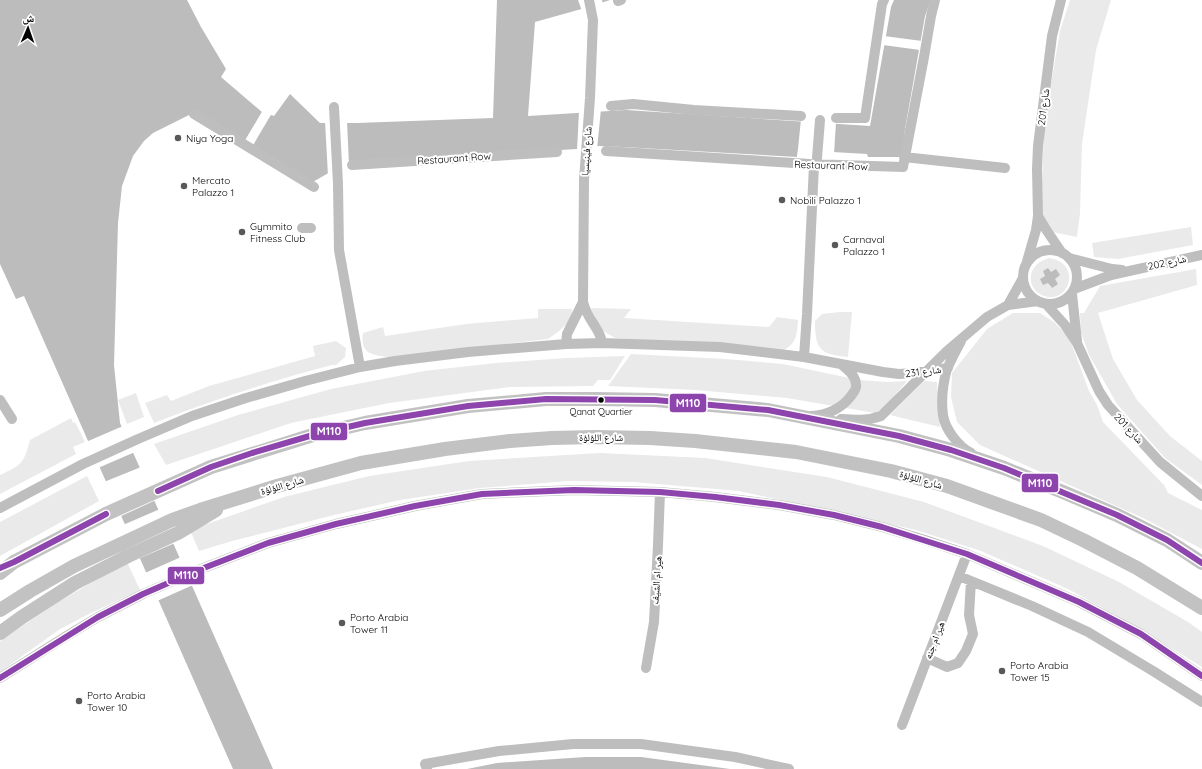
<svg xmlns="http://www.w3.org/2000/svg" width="1202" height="769" font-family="Quicksand,'Noto Naskh Arabic',sans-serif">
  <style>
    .green { fill: #eaeaea; fill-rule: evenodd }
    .water { fill: #bcbcbc }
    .pier { fill: #fff }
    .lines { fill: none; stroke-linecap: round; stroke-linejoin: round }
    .street { stroke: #bebebe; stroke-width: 10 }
    .secondary { stroke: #c2c2c2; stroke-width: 14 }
    .bus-1-casing { stroke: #fff; stroke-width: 9 }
    .bus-1 { stroke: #8e44ad; stroke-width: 6 }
    .poi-dot { fill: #595959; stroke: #fff; stroke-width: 1.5 }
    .bus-dot { fill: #000; stroke: #fff; stroke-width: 1.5 }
    .labels { text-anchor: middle; stroke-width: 4; stroke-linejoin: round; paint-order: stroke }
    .bus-label { font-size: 9px; fill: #000; stroke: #fff }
    .street-label { font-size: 10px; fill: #000; stroke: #fff }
    .poi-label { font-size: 10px; fill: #000; stroke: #fff; text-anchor: start }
    .line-badge { stroke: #fff; stroke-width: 1.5 }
    .badge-label { font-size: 11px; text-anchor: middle; font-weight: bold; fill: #fff }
  </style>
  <rect width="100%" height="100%" fill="#fff"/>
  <!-- green -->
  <path class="green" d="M1070,0h41l-15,50 -14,94 -2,69 -3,24 -25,-5 -11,-19 3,-87 16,-95z
    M1191,227l2,18 -75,14 -24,-2 -2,-14z
    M1049,258c34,5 20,47 -5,38 -5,-2 -10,-6 -12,-11 -5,-13 5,-24 17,-27zM1051,272l4,7 -4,9 -3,-6 -8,-3z
    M1196,269l1,16 -99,28 15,46 24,41 33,36 32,25v24l-37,-27 -48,-54 -28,-49 -8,-23 -1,-19h4l16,-27z
    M591,308l40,1 -7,9 145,9 8,-10 21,3c-1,14 -1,24 -16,31l-167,-13 -15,-9 -6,-11z
    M538,309h34l-1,11 -12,11 -11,8 -159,18c-17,-2 -29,-3 -26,-24l20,-6 2,9 81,-12 72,-6z
    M840,312h12l-4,45c-28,-3 -33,-7 -33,-36l7,-7z
    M1013,313h27l14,9 15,15 20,54 8,14 6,17 61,63 4,8 34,17v39l-59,-31 -163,-73 -23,-23 -6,-25 1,-24 35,-44z
    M336,341l10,7 -1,9 -9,8h-4c-61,16 -119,35 -178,58l-9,-20 22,-8 4,6 38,-15 106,-30 -2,-10z
    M631,354l95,5 57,5 76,16 29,2 19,-1 -22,26 -10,6 -88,-15 -91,-8 -88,-4z
    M625,356l-15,24h-12l-5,6 -83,1 -121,16 -98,20 -125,42 -12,-21 84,-29 93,-26 93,-18 72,-8 70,-5z
    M924,381l13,1 3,45 -50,-12z
    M136,393l8,24 -17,7 -9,-24z
    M71,418l2,5 2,-1 10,20 -12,5 3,7 -76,40v-19c22,-10 24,-12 30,-35z
    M600,453l105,5 122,19 97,25 119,44 76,36 69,40 14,10v35l-65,-40 -69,-38 -87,-38 -65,-21 -177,-39 -105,-9 -65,-1 -89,7 -80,12 -66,15 -102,26 -33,10 -9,-21 94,-33 85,-21 100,-15z
    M87,476l12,25 -99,55v-34z
    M127,562l13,28 -51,24 -29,15 -60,43v-31l55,-37z"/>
  <!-- water -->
  <path class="water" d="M0,0h187l14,27 25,42 -5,8 41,35 12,4 16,-22 30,29h37l136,-5 4,-118h113l-25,8 -50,14 -7,94 98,-6 244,16 14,-79 7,-40 3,-7h37l-6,16 -20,113 -3,28h-34l-1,-3 -69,-4 -1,7 -174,-10 -25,-1 -21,3 -231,14 -35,20 -119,-73 -3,5 -36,18 -9,8 -11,15 -11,30 -4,37 -4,142 6,58 153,346h-40l-209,-473 -8,3 -16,-35z
    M1048,268l3,4 5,-3 4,6 -5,4 3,5 -6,4 -4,-5 -5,2 -3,-6 5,-3 -2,-5z
    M585,757h56l89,12h-263l30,-6z"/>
  <!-- pier -->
  <path class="pier" d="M578,0h24l1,4 -21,7z
    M884,36l38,5 -2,9 -37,-5z
    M601,109l-4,40 -20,2 2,-40z
    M263,110l9,3 -20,34 -8,-5z
    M801,119l35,3 -2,32 -35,-2v5l-2,2z
    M325,121h22l2,44h-2l-19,11z
    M123,426l12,26 -37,16 -12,-26z
    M141,467l15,33 -37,17 -15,-35z
    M160,509l15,34 -37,16 -15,-34z
    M181,557l12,28 -36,16 -12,-28z"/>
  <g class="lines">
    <!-- street -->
    <path class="street" d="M589,0l4,20 -3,78 -6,82 -1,122c2,7 5,14 10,21 4,7 8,11 9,20
      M618,1l3,-1
      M611,106l22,-2 61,6 107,6
      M334,107l4,77 1,66 21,117
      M194,114l120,73
      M836,118h29l17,-114 2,-4
      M606,151l204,13 93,3 21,-110 7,-41 4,-16
      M904,157l101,11
      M817,158l3,-38
      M352,165l205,-13
      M1038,216l9,15 15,22
      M302,228h9
      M1023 277a27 27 0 1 1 54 0a27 27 0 1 1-54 0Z
      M1069,258l43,11 10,1
      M1026,265l10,-35 2,-14 -1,-47 1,-23 14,-110 9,-36
      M1074,289l37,-14 91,-20
      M1072,294l5,47
      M1046,304l19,21 12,18 22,48 9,14 52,57 42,34
      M1008,305l15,-27
      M961,341c-5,9 -10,19 -14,28 -4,14 -6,31 -4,46 2,14 15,31 28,38
      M566,344l1,-10 16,-32
      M804,357l3,-43 7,-149
      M0,400l12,19
      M811,416c16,-1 30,-7 40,-20 2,-3 6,-7 5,-11 0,-9 -8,-15 -14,-20
      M841,419c14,1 27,2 40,-3l66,-65 40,-34 21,-12 30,-4
      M0,508l83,-44 55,-25 54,-23 54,-18 59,-17 55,-14 35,-6 73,-9 98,-8 36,-1 118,4 84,10 79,15 16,2 14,-1 35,-5
      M959,576l73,30 56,26 65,39 49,31
      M927,658l20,9 11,-4 8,-12 7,-17 -4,-19 2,-34
      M646,668l8,-46 4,-77 2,-53
      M0,678l65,-41 33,-20 45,-23 53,-23 72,-28 68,-19 79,-18 67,-12 92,-4 86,2 55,5 64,8 55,10 48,12 43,13 42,14 112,48 62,32 61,42
      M902,725l65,-171
      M427,769l-2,-5 74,-13 74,-7h68l94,13 54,12"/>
    <!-- secondary -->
    <path class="secondary" d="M0,573l14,-11 92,-48 105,-47 102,-32 52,-12 103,-17 78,-7h50l59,1 113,10 131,26 52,14 53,18 59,24 54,23 50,25 35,23
      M0,610l30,-19 44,-25 98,-46 28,-10 77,-24 84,-23 84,-14 65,-8 42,-3 43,-1 55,1 45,3 101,11 95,19 56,15 94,34 42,20 54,28 65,40
      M0,633l22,-16 53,-34 53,-27 50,-23 38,-23"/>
    <!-- bus-1 casing -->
    <g class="bus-1-casing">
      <path id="bus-1" d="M158,491l53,-24 41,-14 61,-18 52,-12 103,-17 78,-7 109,1 113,10 131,26 52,14 53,18 113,47 50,25 35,23
        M0,568l14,-6 92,-48
        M0,678l98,-61 45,-23 53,-23 72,-28 68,-19 79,-18 67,-12 92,-4 86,2 55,5 64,8 55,10 48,12 85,27 112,48 62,32 61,42"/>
    </g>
    <!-- bus-1 -->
    <use href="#bus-1" class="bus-1"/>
  </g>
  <!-- markers -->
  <g class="poi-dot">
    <circle cx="178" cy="138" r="4"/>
    <circle cx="184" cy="186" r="4"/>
    <circle cx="782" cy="200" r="4"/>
    <circle cx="242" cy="232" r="4"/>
    <circle cx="835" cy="245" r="4"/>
    <circle cx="342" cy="623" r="4"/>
    <circle cx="1002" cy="671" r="4"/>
    <circle cx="79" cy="701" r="4"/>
  </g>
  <circle class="bus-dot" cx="601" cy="400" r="3.5"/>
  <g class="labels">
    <!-- bus labels -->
    <g class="bus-label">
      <text x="601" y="415">Qanat Quartier</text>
    </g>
    <!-- street labels -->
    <g class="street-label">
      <text transform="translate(1043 107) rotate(-83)" y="4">شارع 201</text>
      <text transform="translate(586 151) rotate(-86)" y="4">شارع فينيسيا</text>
      <text transform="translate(454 158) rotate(-4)" y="4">Restaurant Row</text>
      <text transform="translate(831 165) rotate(2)" y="4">Restaurant Row</text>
      <text transform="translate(1167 262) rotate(-12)" y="4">شارع 202</text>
      <text transform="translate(923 371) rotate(-7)" y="4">شارع 231</text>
      <text transform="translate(1129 428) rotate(47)" y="4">شارع 201</text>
      <text x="601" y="441">شارع اللؤلؤة</text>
      <text transform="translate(921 479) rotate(16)" y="4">شارع اللؤلؤة</text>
      <text transform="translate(282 485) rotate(-16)" y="4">شارع اللؤلؤة</text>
      <text transform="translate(656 580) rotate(-86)" y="4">هير ام الشيف</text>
      <text transform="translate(934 640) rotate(-69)" y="4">هير ام جنه</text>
    </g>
    <!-- poi labels -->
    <g class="poi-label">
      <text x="186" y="142">Niya Yoga</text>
      <text x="192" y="184">Mercato<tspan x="192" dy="12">Palazzo 1</tspan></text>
      <text x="790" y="204">Nobili Palazzo 1</text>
      <text x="250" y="230">Gymmito<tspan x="250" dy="12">Fitness Club</tspan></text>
      <text x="843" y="243">Carnaval<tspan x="843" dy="12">Palazzo 1</tspan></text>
      <text x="350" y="621">Porto Arabia<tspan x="350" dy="12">Tower 11</tspan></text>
      <text x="1010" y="669">Porto Arabia<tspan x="1010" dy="12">Tower 15</tspan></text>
      <text x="87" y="699">Porto Arabia<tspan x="87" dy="12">Tower 10</tspan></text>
    </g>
  </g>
  <g class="line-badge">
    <rect x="669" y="393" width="38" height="20" rx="4" fill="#8e44ad"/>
    <rect x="310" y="422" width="38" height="19" rx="4" fill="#8e44ad"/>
    <rect x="1021" y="473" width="38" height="20" rx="4" fill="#8e44ad"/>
    <rect x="167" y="566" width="38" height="19" rx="4" fill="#8e44ad"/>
  </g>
  <g class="badge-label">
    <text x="688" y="407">M110</text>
    <text x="329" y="435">M110</text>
    <text x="1040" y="487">M110</text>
    <text x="186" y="579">M110</text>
  </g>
  <!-- north arrow -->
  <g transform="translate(28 28) rotate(2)" stroke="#ffffff" stroke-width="3" paint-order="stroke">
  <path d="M0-3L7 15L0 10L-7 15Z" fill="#000000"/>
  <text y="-6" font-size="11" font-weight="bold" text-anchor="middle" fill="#000000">ش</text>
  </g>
</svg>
